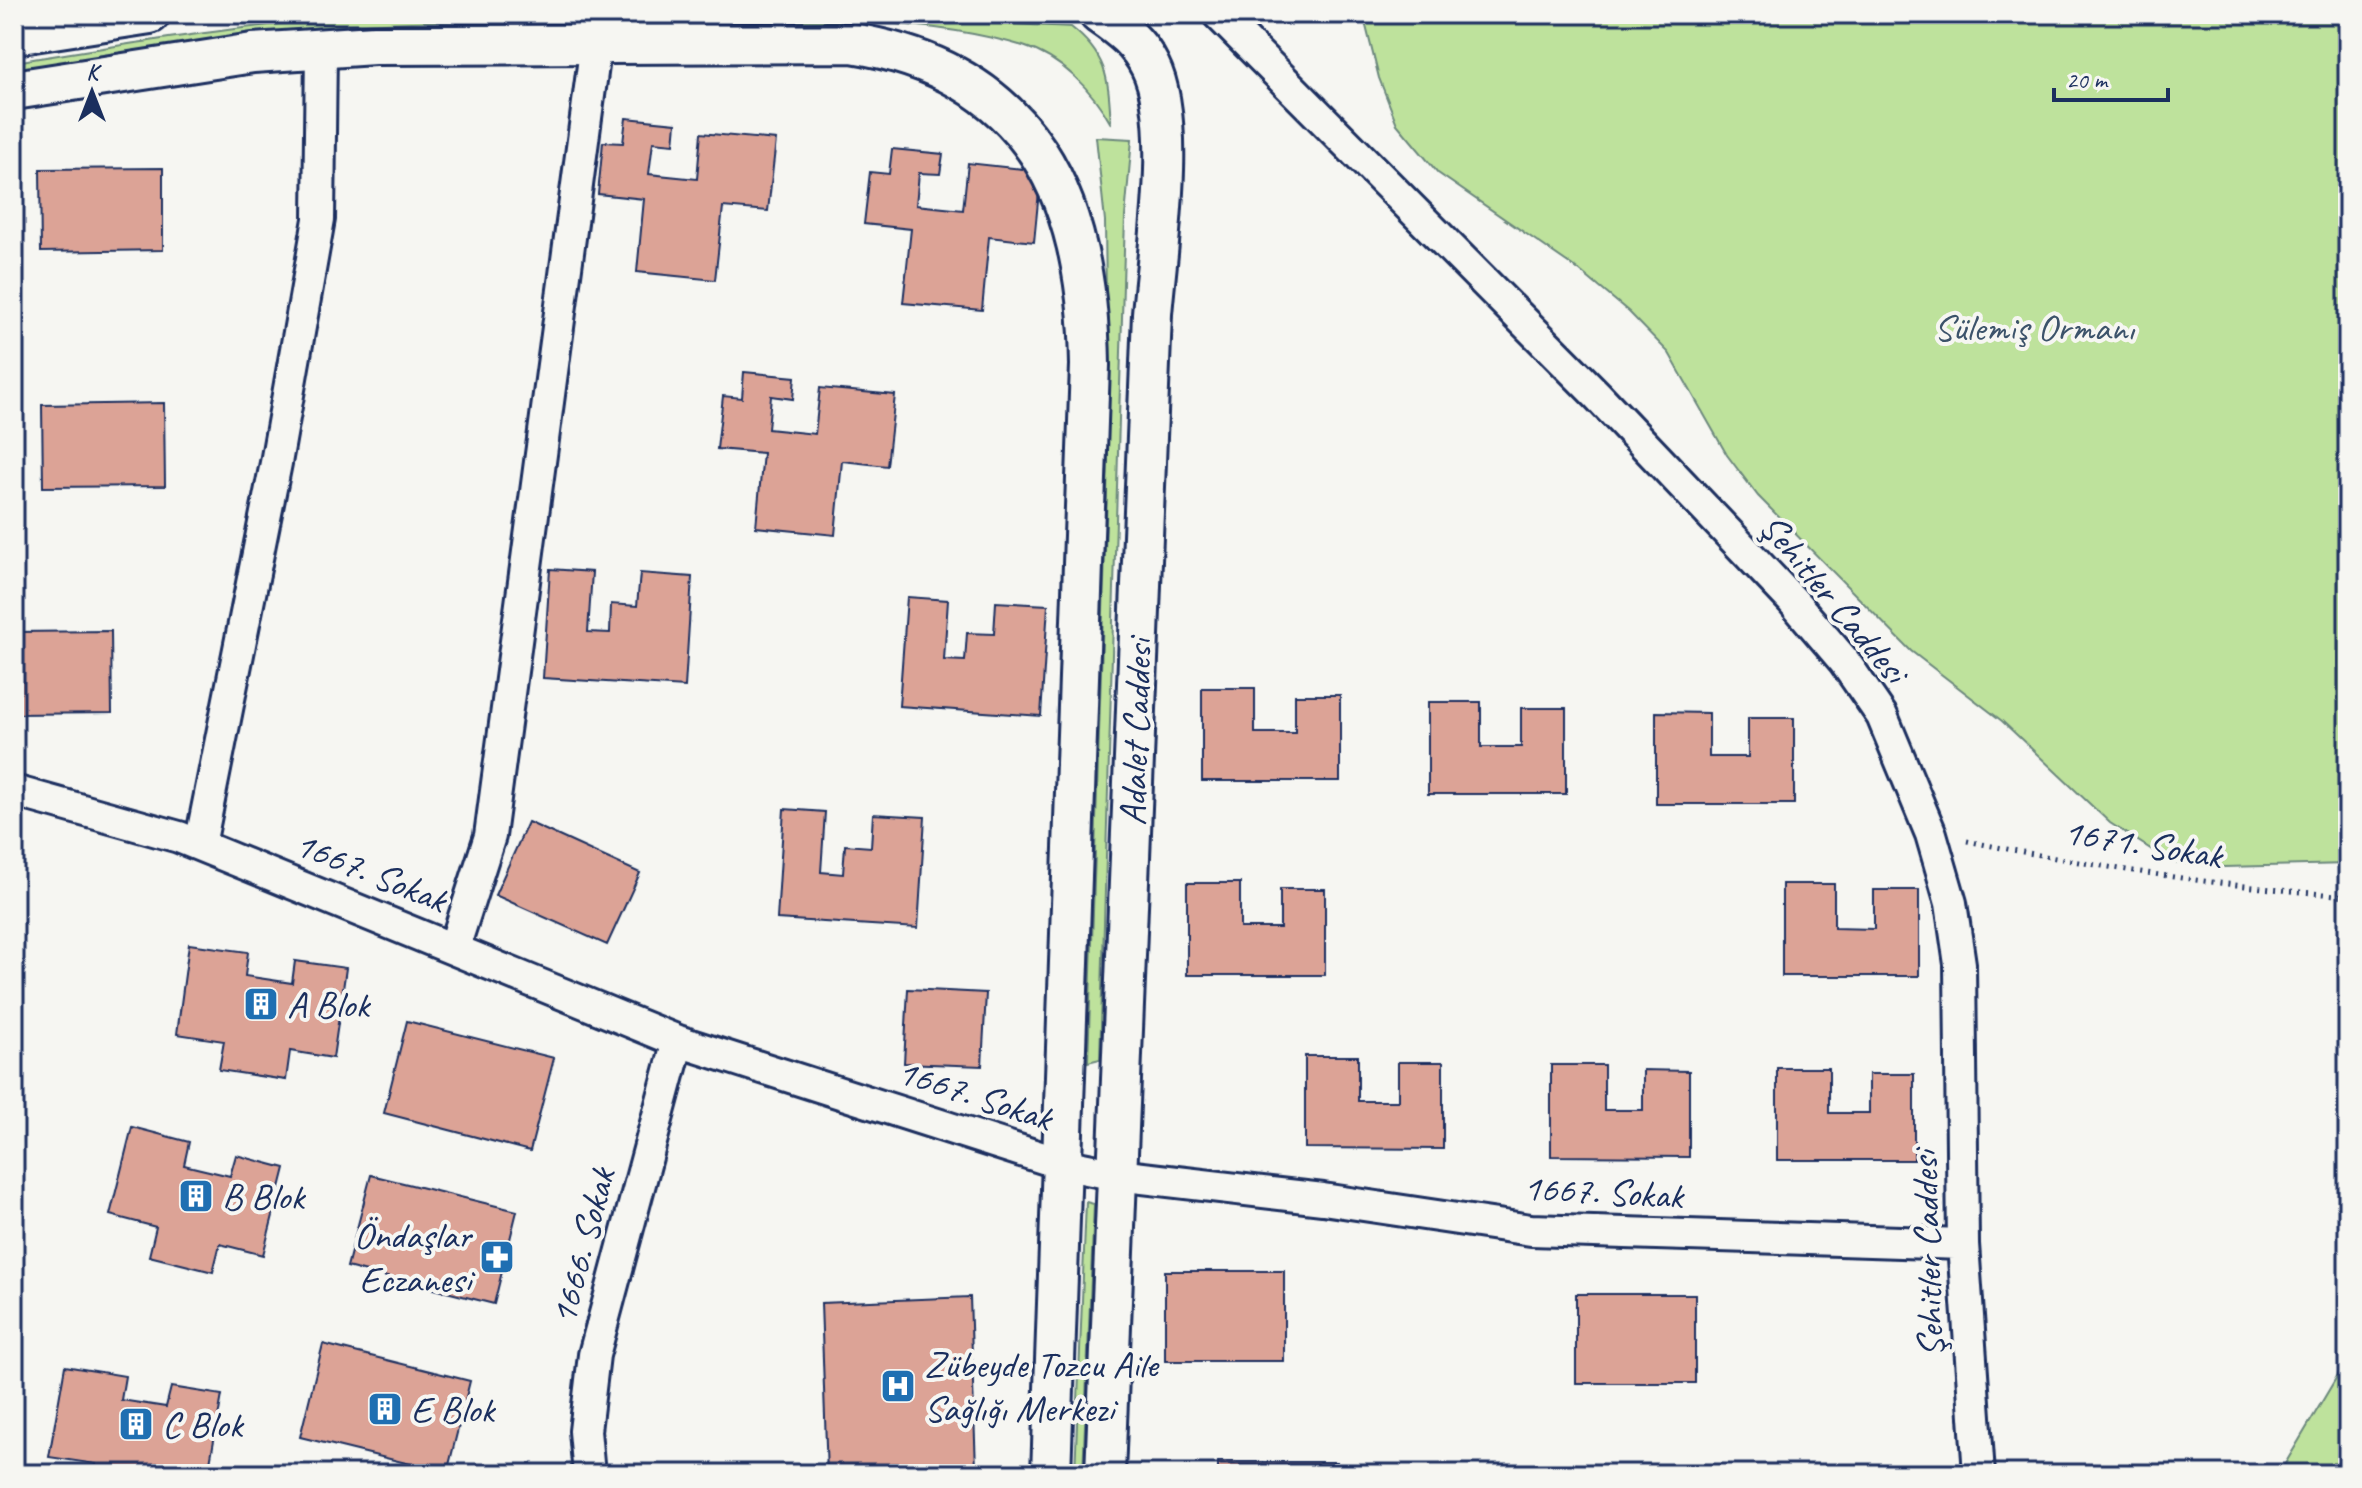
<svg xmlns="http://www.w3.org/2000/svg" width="2362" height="1488" font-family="Caveat,sans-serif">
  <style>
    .green { fill: #bee29c; stroke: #6c887d; stroke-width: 2 }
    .building { fill: #dca396; stroke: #1b2f5e; stroke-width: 2 }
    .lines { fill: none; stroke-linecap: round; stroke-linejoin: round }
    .minor-casing { stroke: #1b2f5e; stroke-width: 36 }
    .tertiary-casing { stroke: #1b2f5e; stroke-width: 44 }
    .path { stroke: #1b2f5e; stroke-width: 5; stroke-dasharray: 2 6; stroke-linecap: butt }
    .minor { stroke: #f6f6f2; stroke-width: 30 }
    .tertiary { stroke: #f6f6f2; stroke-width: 38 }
    .labels { text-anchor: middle; stroke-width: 8; stroke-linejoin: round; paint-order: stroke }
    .park-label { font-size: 38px; fill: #3c536a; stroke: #f6f6f2 }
    .street-label { font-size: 38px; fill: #1b2f5e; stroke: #f6f6f2 }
    .poi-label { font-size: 38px; fill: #1b2f5e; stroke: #f6f6f2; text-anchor: start }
  </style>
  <rect width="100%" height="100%" fill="#f6f6f2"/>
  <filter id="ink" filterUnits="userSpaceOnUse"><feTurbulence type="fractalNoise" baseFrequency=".0125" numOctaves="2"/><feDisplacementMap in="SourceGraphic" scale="16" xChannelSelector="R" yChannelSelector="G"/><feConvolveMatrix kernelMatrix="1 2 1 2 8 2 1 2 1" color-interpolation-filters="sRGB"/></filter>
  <g filter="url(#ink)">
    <!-- green -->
    <path class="green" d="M434,14h382l255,13c38,30 37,53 40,97 -18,-33 -49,-66 -88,-78 -106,-32 -226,-25 -336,-24 -100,0 -202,-3 -302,1 -124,5 -249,28 -371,48v-9c139,-22 279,-46 420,-48z
      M1363,14h985v850l-124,3 -53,-5 -61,-39 -108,-102 -91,-70 -153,-155 -31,-41 -58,-102 -40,-41 -49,-41 -142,-98 -41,-49 -18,-46z
      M1096,137l36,2 -7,78 -25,842 -12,3 20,-600 -3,-241z
      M1086,1202l8,2 -11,270h-8z
      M2348,1352v122h-69l63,-106z"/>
    <!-- building -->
    <path class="building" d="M626,118l50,5 -2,21 -21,-2 -4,32 48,5 4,-46 75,7 -8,71 -45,-4 -8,73 -78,-8 7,-73 -46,-5 5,-52 20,1z
      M892,149l51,5 -3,20 -21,-1 -3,32 47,5 5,-47 73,8 -7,71 -45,-5 -7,73 -79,-7 8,-74 -47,-5 6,-52 19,2z
      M163,168v82l-122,2 -1,-83z
      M744,372l51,5 -2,22 -22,-3 -3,33 47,5 5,-46 75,7 -8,71 -45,-5 -7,74 -79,-8 7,-74 -46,-4 6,-53 19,2z
      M164,403l1,83 -122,1 -1,-82z
      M550,569l42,3 -4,60 22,1 1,-29 26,2 3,-33 52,4 -7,110 -142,-9z
      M907,597l41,3 -4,60 21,1 2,-28 27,1 2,-32 52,3 -7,111 -142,-10z
      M111,631l1,82 -98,1v-82z
      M1202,688h53v45h40v-38h45v86h-138z
      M1428,702h53v45h40v-39h45v86h-138z
      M1656,712l53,1v44h39v-39h46v86h-138z
      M784,809l41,3 -4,60 22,2 2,-29 26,2 2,-33 52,3 -7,111 -141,-9z
      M528,822l112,51 -33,72 -112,-50z
      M1187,883h53v45h40v-39h45v86h-138z
      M1782,884h52v44l40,1v-39h45v86h-137z
      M189,944l59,8 -3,24 47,7 3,-22 51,7 -13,90 -43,-7 -4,29 -67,-10 5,-29 -47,-7z
      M908,989l78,4 -4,73 -78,-3z
      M407,1021l147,37 -24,93 -146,-38z
      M1305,1056h53v45h40v-39h45v87l-138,-1z
      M1551,1065h53v45h39v-40l46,1v86l-138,-1z
      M1777,1068h52v45h40v-39h45v86h-137z
      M132,1127l57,15 -5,23 46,11 6,-21 49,13 -22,87 -43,-11 -7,28 -64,-16 7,-29 -46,-12z
      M371,1175l146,36 -23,93 -147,-37z
      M1165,1271h119v90h-119z
      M1576,1294h119v89h-119z
      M970,1297l6,172 -149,5 -6,-171z
      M323,1344l147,37 -23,92 -147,-36z
      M65,1366l60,10 -4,24 45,7 5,-20 51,8 -14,79h-113l1,-10 -47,-7z
      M1218,1462h119v12h-119z"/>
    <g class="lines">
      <!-- minor casing -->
      <g class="minor-casing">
        <path id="minor" d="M1218,14l379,381 195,205 52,61 38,55 49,118 20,69 9,61 3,280 16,230
          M14,791l165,46 499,204 384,123 55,11 206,24 208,31 432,14
          M200,845l76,-382 43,-244 2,-170
          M454,948l36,-112 106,-793
          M589,1474l-4,-43 9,-76 84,-314"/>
      </g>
      <!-- tertiary casing -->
      <g class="tertiary-casing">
        <path id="tertiary" d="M1099,14c22,15 39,28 51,52 28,55 7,185 2,248l-47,1160
          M14,35l136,-21
          M14,90l239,-37 121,-8 478,-2c180,29 236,154 238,322l-39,1109"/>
      </g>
      <!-- path -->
      <path class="path" d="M1967,841c127,26 252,45 381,55"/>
      <!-- minor -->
      <use href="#minor" class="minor"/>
      <!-- tertiary -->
      <use href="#tertiary" class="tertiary"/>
    </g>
  </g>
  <!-- icons -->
  <defs>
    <g id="building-square" transform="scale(1.8)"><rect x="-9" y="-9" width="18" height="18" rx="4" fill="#1f6fb2" stroke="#f6f6f2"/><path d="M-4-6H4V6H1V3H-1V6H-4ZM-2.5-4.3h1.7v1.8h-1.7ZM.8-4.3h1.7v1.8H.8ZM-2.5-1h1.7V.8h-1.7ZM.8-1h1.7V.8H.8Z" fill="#fff"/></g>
    <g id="pharmacy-square" transform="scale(1.8)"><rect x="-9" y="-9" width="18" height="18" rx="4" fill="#1f6fb2" stroke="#f6f6f2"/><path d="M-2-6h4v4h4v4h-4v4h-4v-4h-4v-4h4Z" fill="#fff"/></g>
    <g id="hospital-square" transform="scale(1.8)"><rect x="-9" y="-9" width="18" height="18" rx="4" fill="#1f6fb2" stroke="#f6f6f2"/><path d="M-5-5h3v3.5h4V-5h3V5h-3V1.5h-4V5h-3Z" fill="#fff"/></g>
  </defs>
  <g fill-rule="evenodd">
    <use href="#building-square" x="261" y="1004"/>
    <use href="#building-square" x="196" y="1196"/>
    <use href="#pharmacy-square" x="497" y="1257"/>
    <use href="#hospital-square" x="898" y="1386"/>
    <use href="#building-square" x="385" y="1409"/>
    <use href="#building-square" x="136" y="1424"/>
  </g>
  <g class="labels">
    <!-- park labels -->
    <g class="park-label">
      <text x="2034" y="340">Sülemiş Ormanı</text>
    </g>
    <!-- street labels -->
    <g class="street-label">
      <text transform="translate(1834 598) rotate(50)" y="13">Şehitler Caddesi</text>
      <text transform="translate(1135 732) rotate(-88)" y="13">Adalet Caddesi</text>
      <text transform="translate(2143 843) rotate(9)" y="13">1671. Sokak</text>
      <text transform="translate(371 871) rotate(22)" y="13">1667. Sokak</text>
      <text transform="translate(975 1094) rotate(18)" y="13">1667. Sokak</text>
      <text transform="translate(1603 1191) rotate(3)" y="13">1667. Sokak</text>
      <text transform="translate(582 1246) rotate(-75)" y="13">1666. Sokak</text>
      <text transform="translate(1927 1254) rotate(-92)" y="13">Şehitler Caddesi</text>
    </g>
    <!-- poi labels -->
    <g class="poi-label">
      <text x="287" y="1017">A Blok</text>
      <text x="222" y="1209">B Blok</text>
      <text x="471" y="1248" text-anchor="end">Öndaşlar<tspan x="471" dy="44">Eczanesi</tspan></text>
      <text x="924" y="1377">Zübeyde Tozcu Aile<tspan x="924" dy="44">Sağlığı Merkezi</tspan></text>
      <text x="411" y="1422">E Blok</text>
      <text x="162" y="1437">C Blok</text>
    </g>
  </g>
  <!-- margin -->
  <rect width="2362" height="1488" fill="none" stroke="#f6f6f2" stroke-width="48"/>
  <rect x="24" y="24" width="2314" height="1440" fill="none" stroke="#1b2f5e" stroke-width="3" filter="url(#ink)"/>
  <!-- north arrow -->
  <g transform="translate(92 92)" stroke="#f6f6f2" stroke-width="6" paint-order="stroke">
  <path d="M0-6L14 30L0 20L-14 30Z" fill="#1b2f5e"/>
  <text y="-12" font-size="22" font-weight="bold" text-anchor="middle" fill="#1b2f5e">K</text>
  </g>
  <!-- scale -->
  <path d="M2054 88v12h114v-12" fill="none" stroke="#1b2f5e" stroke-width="4"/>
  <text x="2066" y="88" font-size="24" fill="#1b2f5e" stroke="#f6f6f2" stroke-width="6" paint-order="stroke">20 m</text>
</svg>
